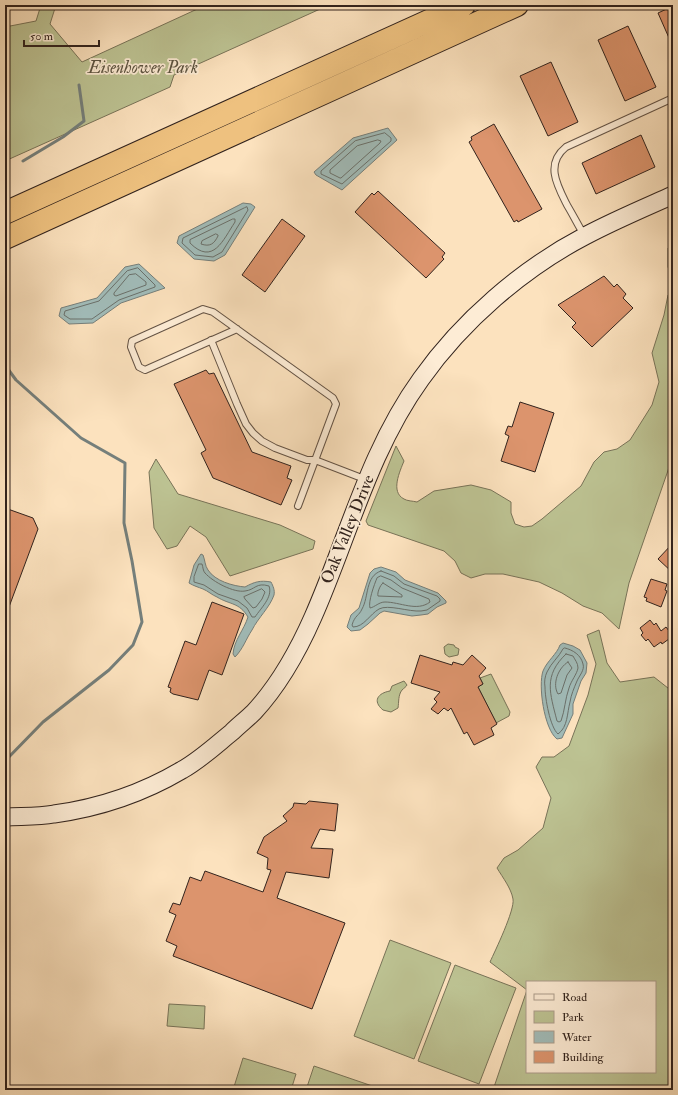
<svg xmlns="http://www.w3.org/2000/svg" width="678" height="1095" font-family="'IM FELL Double Pica',serif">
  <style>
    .green { fill: #bdc393; stroke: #787358; fill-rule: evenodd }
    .water { fill: #a1bcb9; stroke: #757f7b }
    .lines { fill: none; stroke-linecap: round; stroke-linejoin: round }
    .shore { stroke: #6a706b; stroke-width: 1 }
    .stream { stroke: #757f7b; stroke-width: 3 }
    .building { fill: #dc946d; stroke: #32231d }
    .lane-casing { stroke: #645345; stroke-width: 8 }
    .secondary-casing { stroke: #32231d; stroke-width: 19 }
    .highway-casing { stroke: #32231d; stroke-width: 24 }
    .lane { stroke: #fdecd5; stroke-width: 6 }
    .secondary { stroke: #fdecd5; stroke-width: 17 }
    .highway { stroke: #eec17f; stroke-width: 22 }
    .labels { text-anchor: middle; stroke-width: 3.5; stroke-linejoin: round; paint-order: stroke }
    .park-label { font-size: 17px; font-style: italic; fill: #5c5340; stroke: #fdecd5 }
    .street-label { font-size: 17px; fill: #32231d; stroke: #fdecd5 }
  </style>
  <rect width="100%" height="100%" fill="#fce2be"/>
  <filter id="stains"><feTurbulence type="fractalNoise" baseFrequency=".005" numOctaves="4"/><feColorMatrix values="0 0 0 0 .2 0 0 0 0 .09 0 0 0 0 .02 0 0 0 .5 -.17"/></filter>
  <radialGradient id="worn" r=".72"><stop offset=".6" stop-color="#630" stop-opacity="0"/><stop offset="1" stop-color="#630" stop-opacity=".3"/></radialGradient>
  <!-- green -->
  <path class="green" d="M41,5h15l-6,19 32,38 124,-57h123l-155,70 -4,12 -165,74v-134l31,-6z
    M673,243v35l-5,-11v-19z
    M673,290v166l-44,127 -10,46 -17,-16 -19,-7 -21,-13 -23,-11 -36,-8h-18l-14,4 -10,-5 -6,-12 -11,-10 -76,-26 -2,-4 30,-75 8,15c-4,10 -14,31 0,38 3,2 9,2 13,3l17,-11 37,-6 20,5 20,12v11l4,11 9,3 8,-1 10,-7 39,-33 13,-24 10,-10 13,-3 13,-9 22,-35 7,-23 -7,-29 12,-38 4,-20z
    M156,459l22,35 102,31 35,16 -2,8 -83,27 -24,-39 -16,-11 -13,20 -10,3 -13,-21 -5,-56z
    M599,630l8,33 13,19 34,-5 19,15v398h-180l34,-100 -37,-28c5,-11 25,-52 23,-63 -2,-11 -10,-21 -16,-31l7,-10 14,-8 25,-22 8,-30 -15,-31 6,-10h12l15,-11 19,-51 8,-31 -9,-29zM527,982h128v90h-128z
    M448,644l6,1 1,2 4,2 -1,6 -9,2 -4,-3 -1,-7z
    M491,674l19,38 -1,4 -13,7 -18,-36 5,-3 -3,-6z
    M404,681l3,4c-1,2 -3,3 -5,5 -4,5 -3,12 -4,18l-7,4 -8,-2c-11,-9 -5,-17 7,-19l2,-5z
    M390,940l61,23 -37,96 -60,-23z
    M455,965l61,23 -37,96 -61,-23z
    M169,1004l36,2 -1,23 -37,-3z
    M243,1058l53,16 -5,16h-58z
    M314,1066l70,24h-78z"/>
  <!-- water -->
  <path class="water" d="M388,128l9,12 -55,50 -26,-15 -2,-3 39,-34z
    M243,203l8,1 4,3 -30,48 -11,6 -20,-2 -17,-16 2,-7z
    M139,264l26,24 -44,15 -28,20 -24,1 -10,-8 2,-8 36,-10 28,-31z
    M201,554l2,1c2,5 2,11 5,15 7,11 25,16 37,17 9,-5 15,-7 26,-5 2,4 4,8 3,13 -4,12 -16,23 -22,35 -6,9 -9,19 -17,27l-2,-3c1,-14 11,-24 15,-37 -9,-15 -18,-12 -31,-20 -5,-2 -9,-6 -14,-8 -5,-2 -9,-3 -14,-6l5,-18z
    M381,567l15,5 9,8 33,13 8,8v2l-9,4 -9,7 -7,1 -9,1 -28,-5 -4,2 -12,11 -8,6 -9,1 -4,-4 4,-12 8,-7 11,-35 4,-4z
    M563,643l10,3 7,4 7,13 -1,10 -5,8 -8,23v10l-11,24 -5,1c-13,-10 -19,-54 -14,-68 4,-10 14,-17 17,-26z"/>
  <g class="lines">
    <!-- shore -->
    <path class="shore" d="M385,133l6,5v3l-49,43 -21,-10v-3l34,-30z
      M378,140l3,1 -1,2 -39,35h-1l-10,-5v-3l27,-24z
      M247,207l1,3 -26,42 -9,5 -18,-2 -13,-12 1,-5 61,-30z
      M233,219h2v3c-12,18 -22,44 -45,21v-3z
      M216,234l2,1v1c-4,8 -8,11 -17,8l1,-3z
      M138,268l17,17v2l-36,13 -27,19h-22l-6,-4 1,-4 34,-10 28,-30z
      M136,274l10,8v3l-30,11 -2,-1v-2l15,-18z
      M199,564h3c1,3 1,7 3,9 8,9 29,20 40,18 10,-1 11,-9 24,-5 4,11 -8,22 -14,31h-3l-5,-9 -9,-7 -20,-7 -14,-9 -10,-3v-5z
      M381,571l13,5 10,8 33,12 3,3v2l-13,9 -6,1c-12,1 -33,-7 -42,-2 -9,5 -15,18 -26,18l-1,-2c3,-10 7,-9 10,-16 7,-12 3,-33 19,-38z
      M381,576l10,4 11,8 27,11 1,3c-13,10 -30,0 -45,0 -6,0 -10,5 -15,6 -2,-6 4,-23 7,-30z
      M383,583l19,12v2l-24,-1c-1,-3 2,-11 5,-13z
      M262,589l3,3 -3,7 -6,8 -3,1 -8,-9 -1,-2z
      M565,648c8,2 16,7 18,16 2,6 -4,12 -6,17 -3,7 -6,14 -7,21 -3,11 -2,25 -12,32 -8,-7 -13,-36 -13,-47 -1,-5 0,-11 2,-15 4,-9 12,-15 16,-23z
      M566,654l7,2c2,4 5,7 5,12 -1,6 -7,13 -9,20 -4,11 -4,22 -8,33l-2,1 -2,-1c-7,-28 -14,-45 9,-67z
      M568,662l4,6 -5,7 -6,18 -3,1c-6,-10 0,-26 10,-32z"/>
    <!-- stream -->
    <path class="stream" d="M23,161l40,-24 21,-16 -5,-36
      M5,289l1,-10
      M5,365l11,15 65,58 44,25 -1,60 8,38 10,61 -9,23 -24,25 -66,52 -38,39"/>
  </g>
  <!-- building -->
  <path class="building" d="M673,6v41l-15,-34z
    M628,26l28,61 -31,14 -27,-61z
    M551,62l27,60 -30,14 -28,-60z
    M494,124l48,85 -24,13 -1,-2 -3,2 -45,-80 3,-2 -1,-3z
    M641,135l14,32 -59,27 -14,-31z
    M378,191l67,62 -3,4 2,2 -18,19 -71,-66 17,-19 2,2z
    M282,219l23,17 -40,56 -23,-17z
    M604,276l10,11 3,-3 9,10 -3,4 10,10 -41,39 -20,-20 4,-4 -18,-18z
    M206,370l3,4 5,-1 38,79 39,14 -4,12 5,2 -11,25 -68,-27 -12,-25 5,-3 -32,-66z
    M520,402l34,11 -19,59 -34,-11 8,-25 -4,-2 3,-8 4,1z
    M5,508l28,10 5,11 -32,86z
    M673,543v30l-15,-14z
    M651,579l16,5 -2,6 2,1 -6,16 -15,-6 1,-3 -3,-1z
    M212,602l32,12 -22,61 -13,-5 -11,30 -25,-6 -3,-2 1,-4 -3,-1 17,-46 11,4z
    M650,620l4,5 2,-2 5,8 5,-4 7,9 -11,8 -1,-2 -7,5 -6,-8 -2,2 -5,-6 2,-2 -3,-5z
    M420,655l32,10 1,-3 10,3 9,-10 14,13 -7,8 4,8 -5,3 19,37 -6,4 3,7 -20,10 -7,-13 -3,2 -13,-26 -3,3 -4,-3 -6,6 -7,-5 6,-7 -3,-3 6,-7 -29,-9z
    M309,801l29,3 -3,27 -15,-2 -9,19 22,1 -4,29 -43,-6 -9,26 68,25 -33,86 -139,-53 4,-10 -11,-5 10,-26 -7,-3 4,-9 7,2 10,-28 11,4 4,-10 58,21 8,-22 -4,-1 1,-11 -11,-5 7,-16 23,-16 -4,-5 10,-9 1,-4 12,1z"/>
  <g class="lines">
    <!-- lane casing -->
    <g class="lane-casing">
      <path id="lane" d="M584,235c-6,-10 -11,-20 -17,-30 -10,-20 -22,-41 -1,-58l107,-49
        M237,329l-92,41 -6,-3 -8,-20 1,-6 71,-32 10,3 120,86 3,6 -38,102
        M211,340l26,64 9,20 7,9 9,8 13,7 32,12h8l52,20"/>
    </g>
    <!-- secondary casing -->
    <g class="secondary-casing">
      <path id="secondary" d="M5,817c16,-1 33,0 49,-3 44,-6 89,-21 128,-44 18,-10 34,-25 50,-38 7,-7 15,-13 22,-20 25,-27 44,-61 59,-95 35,-79 56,-166 108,-238 41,-58 101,-110 164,-143 28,-15 59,-28 88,-41"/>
    </g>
    <!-- highway casing -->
    <g class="highway-casing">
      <path id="highway" d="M5,213l459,-208
        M5,238l512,-233"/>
    </g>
    <!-- lane -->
    <use href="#lane" class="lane"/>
    <!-- secondary -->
    <use href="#secondary" class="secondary"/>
    <!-- highway -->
    <use href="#highway" class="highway"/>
  </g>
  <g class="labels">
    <!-- park labels -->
    <g class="park-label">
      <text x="143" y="73">Eisenhower Park</text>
    </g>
    <!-- street labels -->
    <g class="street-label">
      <text transform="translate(347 529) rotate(-68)" y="6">Oak Valley Drive</text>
    </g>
  </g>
  <!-- margin -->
  <rect width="678" height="1095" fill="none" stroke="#fce2be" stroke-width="20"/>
  <rect x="6" y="6" width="666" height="1083" fill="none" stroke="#32231d" stroke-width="2"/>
  <rect x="10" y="10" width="658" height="1075" fill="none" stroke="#32231d"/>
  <!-- legend -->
  <rect x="526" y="981" width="130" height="92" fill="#fdecd5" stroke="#ac9c8b"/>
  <rect x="534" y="994" width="20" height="6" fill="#fdecd5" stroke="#ac9c8b"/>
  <text x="562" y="1001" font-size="12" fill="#32231d">Road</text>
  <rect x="534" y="1011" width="20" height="12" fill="#bdc393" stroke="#ac9c8b"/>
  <text x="562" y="1021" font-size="12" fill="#32231d">Park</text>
  <rect x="534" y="1031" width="20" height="12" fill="#a1bcb9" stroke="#ac9c8b"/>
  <text x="562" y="1041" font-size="12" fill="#32231d">Water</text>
  <rect x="534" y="1051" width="20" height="12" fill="#dc946d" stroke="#ac9c8b"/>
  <text x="562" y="1061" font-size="12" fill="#32231d">Building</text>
  <!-- scale -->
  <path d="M24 40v6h75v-6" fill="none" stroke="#32231d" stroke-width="2"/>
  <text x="30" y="40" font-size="12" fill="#32231d" stroke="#fdecd5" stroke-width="3" paint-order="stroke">50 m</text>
  <rect width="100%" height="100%" filter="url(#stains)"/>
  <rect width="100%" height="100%" fill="url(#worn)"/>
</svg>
